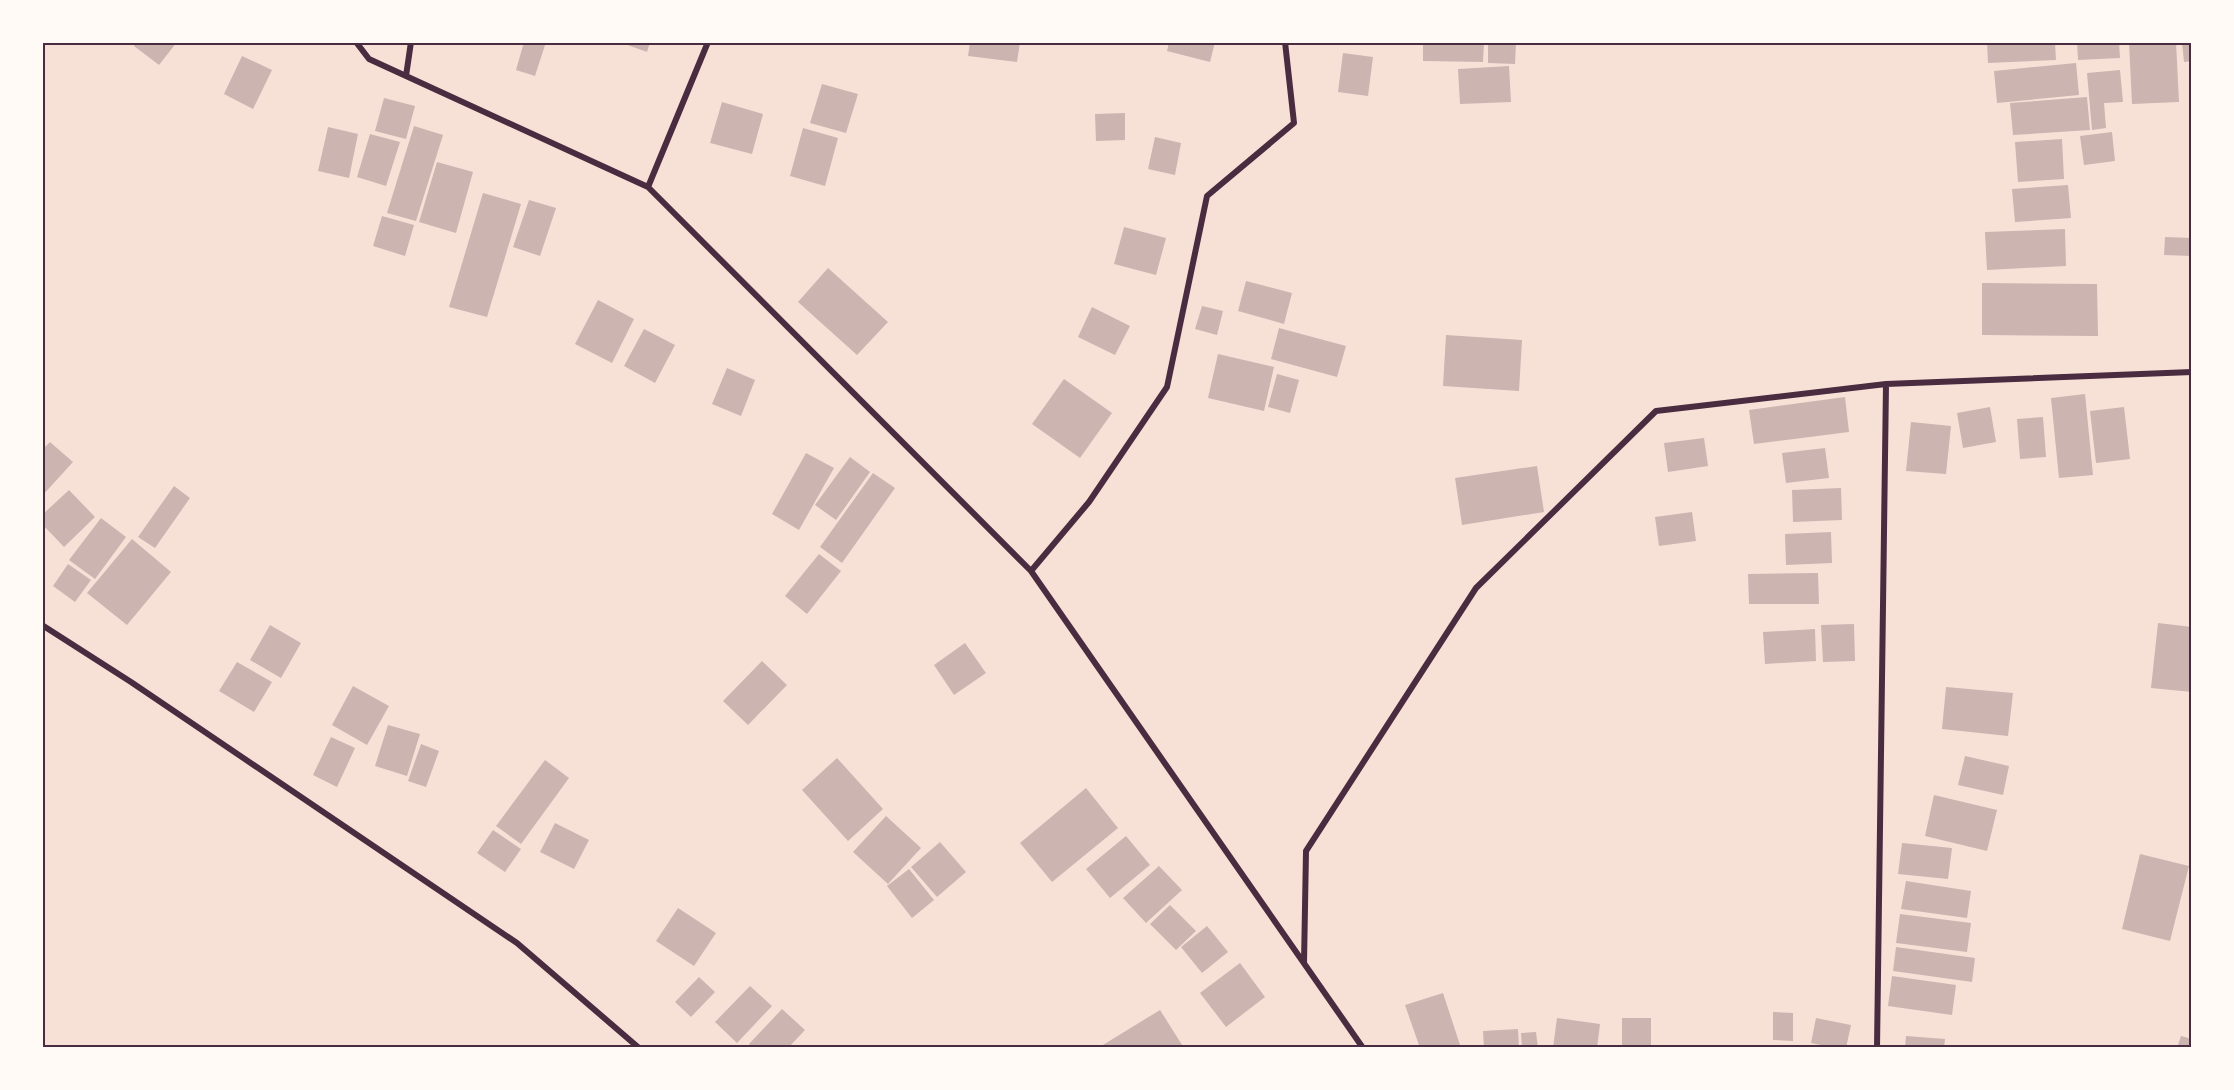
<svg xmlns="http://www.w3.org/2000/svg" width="2234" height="1090" font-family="Roboto,sans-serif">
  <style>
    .building { fill: #ccb4b1 }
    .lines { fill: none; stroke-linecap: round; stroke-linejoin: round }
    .minor { stroke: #4a2c40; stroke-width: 6 }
    .neatline { fill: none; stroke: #4a2c40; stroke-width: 2 }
  </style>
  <rect width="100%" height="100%" fill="#f7e1d7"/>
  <!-- building -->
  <path class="building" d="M137,42h40l-18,23 -25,-19z
    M524,42h22l-11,34 -19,-6z
    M619,42h31l-3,10z
    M970,42h50l-3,20 -49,-6z
    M1169,42h46l-5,20 -43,-11z
    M1423,42h61l-1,20 -60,-1z
    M1488,42h28l-1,22 -27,-1z
    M1987,42h68l1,18 -68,3z
    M2077,42h42l1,16 -42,2z
    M2129,42h47l3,60 -47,2z
    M2182,42h10v19l-8,1z
    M1343,53l30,4 -5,39 -30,-4z
    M242,56l30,14 -19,39 -29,-15z
    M2076,63l3,32 -82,8 -3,-32z
    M1509,66l2,36 -51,2 -2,-35z
    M2120,70l3,32 -19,1 2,25 -14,2 -5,-57z
    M822,84l36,10 -12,39 -36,-10z
    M2087,97l3,33 -77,5 -3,-32z
    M384,98l31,8 -9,33 -31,-8z
    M722,102l41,12 -11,40 -42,-11z
    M1125,113v27l-29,1 -1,-27z
    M414,126l29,9 -27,86 -29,-8z
    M328,127l30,7 -9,44 -31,-7z
    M803,128l35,10 -13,48 -35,-10z
    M2112,132l3,29 -31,4 -4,-29z
    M370,134l30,8 -14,44 -29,-9z
    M1155,137l26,6 -6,32 -27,-6z
    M2062,139l2,40 -46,3 -3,-40z
    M437,162l36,10 -17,61 -37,-11z
    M2068,185l3,33 -56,4 -3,-33z
    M483,193l38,11 -34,113 -38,-10z
    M529,200l27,8 -16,48 -27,-9z
    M382,216l32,9 -9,31 -32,-10z
    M1124,227l42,11 -10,37 -42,-11z
    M2065,229l1,37 -79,4 -2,-38z
    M2165,237l27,1v18l-28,-1z
    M828,268l60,54 -31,33 -59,-53z
    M1246,281l46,12 -8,31 -46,-13z
    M1982,283l115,1 1,52 -116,-1z
    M598,300l36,19 -22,44 -37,-19z
    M1202,306l21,5 -6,24 -22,-6z
    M1092,307l38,19 -15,29 -37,-18z
    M1279,328l67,18 -9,31 -66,-18z
    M644,329l31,16 -20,38 -31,-17z
    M1446,335l76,5 -3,51 -76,-5z
    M1218,354l56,13 -10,44 -56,-13z
    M727,368l28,12 -14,36 -29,-12z
    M1277,374l22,6 -9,33 -22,-6z
    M1064,379l48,34 -32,45 -48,-34z
    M2085,394l8,81 -34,3 -8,-80z
    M1845,397l4,35 -95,12 -5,-34z
    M1990,407l6,35 -33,6 -6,-35z
    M2124,407l6,52 -34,4 -6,-52z
    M2043,417l3,40 -26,2 -3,-40z
    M1911,422l40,4 -5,48 -40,-3z
    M1704,438l4,28 -40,6 -4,-29z
    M50,442l23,20 -31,34v-46z
    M1825,448l4,30 -43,5 -4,-30z
    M806,453l28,15 -35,62 -27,-16z
    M850,457l20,15 -34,48 -21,-15z
    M1537,466l7,46 -82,13 -7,-47z
    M873,473l22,15 -53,75 -22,-16z
    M174,486l16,12 -35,50 -17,-11z
    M1841,488l1,32 -49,2 -1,-32z
    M69,490l26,27 -31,30 -22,-23v-9z
    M1692,512l4,29 -37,5 -4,-29z
    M101,518l25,19 -31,42 -26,-19z
    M1831,532l1,31 -46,2 -1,-31z
    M132,539l39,33 -44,53 -40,-32z
    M819,554l22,17 -34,43 -22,-18z
    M68,564l23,16 -16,22 -22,-16z
    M1818,573l1,31h-70l-1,-30z
    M2158,623l34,4v65l-41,-4z
    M1854,624l1,37 -32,1 -2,-37z
    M270,625l31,18 -20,35 -31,-18z
    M1815,629l1,32 -51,3 -2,-32z
    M965,643l21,30 -32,22 -20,-30z
    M762,661l25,24 -39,40 -25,-24z
    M237,662l35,20 -18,30 -35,-21z
    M353,686l36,20 -22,39 -35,-20z
    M1946,687l67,6 -5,43 -66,-7z
    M388,725l32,9 -13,42 -32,-10z
    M331,737l24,11 -18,39 -24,-12z
    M421,744l18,7 -13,36 -18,-6z
    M1965,756l44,10 -6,29 -45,-10z
    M837,758l46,51 -35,32 -46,-51z
    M545,760l24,18 -48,66 -25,-18z
    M1086,788l32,40 -66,54 -32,-39z
    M1934,795l63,15 -10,41 -62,-15z
    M886,816l35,32 -33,36 -35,-32z
    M555,823l34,17 -15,29 -34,-17z
    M493,830l28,19 -16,23 -28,-19z
    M1126,836l24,29 -40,33 -24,-29z
    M940,842l26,30 -29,25 -26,-30z
    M1902,843l50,5 -4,31 -50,-5z
    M2140,854l49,12 -19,75 -48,-12z
    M1159,866l23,24 -36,33 -23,-25z
    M909,869l25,31 -22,18 -25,-32z
    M1906,881l65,10 -4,27 -66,-9z
    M1170,905l26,26 -20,19 -26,-26z
    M678,908l38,25 -22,33 -38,-25z
    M1900,914l71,9 -4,29 -71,-9z
    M1207,926l21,26 -26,21 -21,-26z
    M1896,947l79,11 -3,24 -79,-11z
    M1240,963l25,34 -39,30 -26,-34z
    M1892,976l64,9 -4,30 -64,-9z
    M699,977l16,15 -24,25 -16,-15z
    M750,986l22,20 -35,37 -22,-21z
    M1443,993l18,55h-41l-15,-43z
    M782,1009l23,21 -17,18h-35l-4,-4z
    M1160,1010l24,38h-86z
    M1773,1012l20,1v28l-20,-1z
    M1557,1018l43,6 -3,24h-44z
    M1622,1018h29v30h-29z
    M1816,1018l35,7 -5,23h-11l-24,-5z
    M1518,1029l1,19h-35l-1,-17z
    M1536,1032l2,16h-16l-1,-15z
    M1906,1036l39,3 -1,9h-39z
    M2181,1036l11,3v9h-15z"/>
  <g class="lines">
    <!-- minor -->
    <path class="minor" d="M356,42l13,17 279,128 383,384 332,477
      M406,76l5,-34
      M648,187l60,-145
      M1031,571l58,-69 78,-115 40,-191 87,-73 -9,-81
      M42,625l89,57 386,261 122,105
      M1304,963l2,-112 170,-263 180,-177 230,-27
      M1877,1048l9,-664 306,-12"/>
  </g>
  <!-- border -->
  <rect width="2234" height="1090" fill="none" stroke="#fffaf5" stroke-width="87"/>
  <rect x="44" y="44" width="2146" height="1002" class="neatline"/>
</svg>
